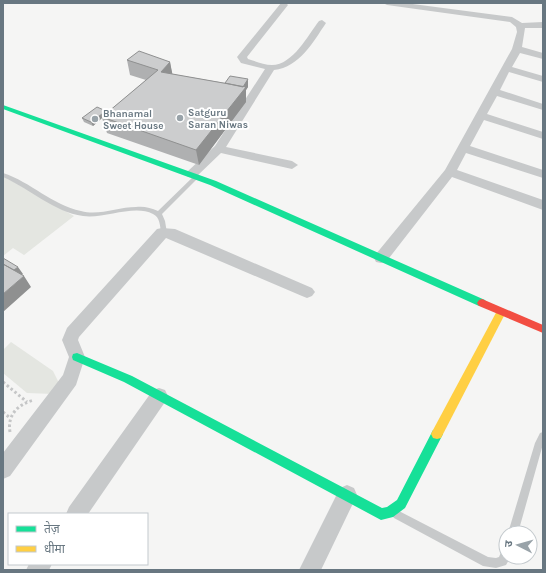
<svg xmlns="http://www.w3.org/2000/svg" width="546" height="573" font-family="Karla,'Noto Sans Devanagari',sans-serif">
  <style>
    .green { fill: #e4e6e1 }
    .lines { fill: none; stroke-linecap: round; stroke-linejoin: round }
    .path { stroke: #c5c6c7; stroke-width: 3; stroke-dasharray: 2.5 2.5; stroke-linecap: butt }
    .lane { fill: #c7c9ca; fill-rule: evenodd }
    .street { fill: #c7c9ca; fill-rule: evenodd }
    .fast { fill: #16e098; fill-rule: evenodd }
    .slow { fill: #ffcf43; fill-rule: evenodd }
    .jam { fill: #f24e42; fill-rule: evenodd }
    .wall { fill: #afb0b1 }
    .shaded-wall { fill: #8f9090 }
    .building { fill: #cccdce; stroke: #8f9090 }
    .poi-dot { fill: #99a3a9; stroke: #fff; stroke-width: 1.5 }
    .labels { text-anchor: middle; stroke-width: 4; stroke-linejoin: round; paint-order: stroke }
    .far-poi-label { font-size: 10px; font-weight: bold; fill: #687781; stroke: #fff; text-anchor: start }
  </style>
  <rect width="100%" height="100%" fill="#f5f5f4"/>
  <!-- green -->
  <path class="green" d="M5,177l69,39 -50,39 -11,-7 -10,8v-78z
    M11,342l42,29 7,14 -7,9 -26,-1 -24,-20v-23z"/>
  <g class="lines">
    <!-- path -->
    <path class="path" d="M3,382l24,20
      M3,412l7,6
      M10,432c-3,-17 8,-28 24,-32"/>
    <!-- lane -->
    <path class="lane" d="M3,173c28,9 49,32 78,38 18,5 37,-4 55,-4 8,-1 15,1 22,4l37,-36 2,-1 3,2 -38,38 3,7 2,12 -3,2 -3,-2c-1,-7 -1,-16 -8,-19 -19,-10 -48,5 -70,2 -29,-4 -53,-27 -80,-39z
      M543,432v12l-25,89h-10l27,-90 5,-10z
      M397,510l91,47 8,1 3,-1 3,-7 4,-1v8l4,1 -4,7 -10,3 -13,-2 -89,-48 -2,-3 2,-3z"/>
    <!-- street -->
    <path class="street" d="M281,3h5l2,2 -41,52 1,2c7,2 16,6 24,6 21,0 36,-30 47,-44l3,-1 4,3c-13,19 -26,44 -52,47l-48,77 66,14 6,4 -6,4 -71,-16 -25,24h-8l-2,-3 2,-3 27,-25 50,-77 -24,-6 -4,-6z
      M383,3h22l107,14 10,6 21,-1v6h-18l-3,19 21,6v6l-23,-6 -8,14 31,9v6l-34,-10 -9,18 43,14v6l-46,-14 -10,18 56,18v7l-59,-19 -14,26 73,24v8l-77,-25 -9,17 86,30v10l-91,-33 -66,85 -5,1 -5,-1 -2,-4 2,-4 69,-84 67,-121 5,-17 -1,-5 -6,-5 -123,-17z
      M162,228l13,1 137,59 3,4 -3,4 -5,2 -5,-2 -136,-58 -87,99 -1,3 7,17 -9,28 -66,91 -7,3v-26l60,-78 6,-18 -7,-17 5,-12 90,-99z
      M159,388l6,2 3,6 -3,6 -77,112h-22l3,-7 84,-117z
      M347,485l7,3 3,7 -36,75h-22l41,-82z
      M29,564h23l-3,6h-23z"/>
    <!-- fast -->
    <path class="fast" d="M3,105l213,76 269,119 2,3 -2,3h-6l-269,-121 -207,-76z
      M77,353l55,23 250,132 5,-1 10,-7 36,-70 4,-1 4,1 2,4 -38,74 -12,9 -12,3 -257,-138 -51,-22 -1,-3 1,-3z"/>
    <!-- slow -->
    <path class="slow" d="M501,308l3,1 2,3 -65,126 -4,1 -4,-1 -2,-4 2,-4 65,-121z"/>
    <!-- jam -->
    <path class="jam" d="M482,299l61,26v8l-64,-27 -2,-3 2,-3z"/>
  </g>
  <!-- wall -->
  <path class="wall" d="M127,60l43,2 2,12 53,9 23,-4v8l-2,3v12l-47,63 -92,-32 -5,-15 -9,8 -9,-4 -2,-4 24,-4 40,-34 -16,-5z"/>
  <!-- shaded-wall -->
  <path class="shaded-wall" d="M170,62l3,15 -12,-5z
    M248,79v8l-2,3v12l-47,63 -3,-15 45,-60z
    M106,111l1,4 -5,2v1l-9,8 -2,-4z
    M18,267l5,7 -5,5 -6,-8z
    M24,276l7,11 -28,25v-18z"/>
  <!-- building -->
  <path class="building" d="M139,51l31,11 -9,10 85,15 -50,63 -94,-33 56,-47 -31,-10z
    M230,76l18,3 -5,8 -18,-4z
    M97,107l9,4 -15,11 -9,-4z
    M3,258l15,9 -4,3 -11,-6z
    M3,264l21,12 -21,18z"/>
  <!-- markers -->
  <g class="poi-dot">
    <circle cx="180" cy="118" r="4"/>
    <circle cx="95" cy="119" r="4"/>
  </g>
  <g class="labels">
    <!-- far-poi labels -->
    <g class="far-poi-label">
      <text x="188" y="116">Satguru<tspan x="188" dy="12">Saran Niwas</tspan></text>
      <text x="103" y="117">Bhanamal<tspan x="103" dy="12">Sweet House</tspan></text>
    </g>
  </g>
  <!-- border -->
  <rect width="546" height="573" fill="none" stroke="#687781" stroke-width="8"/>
  <!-- legend -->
  <rect x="8" y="513" width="140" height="52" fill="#ffffff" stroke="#c3c9cd"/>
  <rect x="16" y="526" width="20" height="6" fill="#16e098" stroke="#c3c9cd"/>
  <text x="44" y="533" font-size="12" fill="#687781">तेज़</text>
  <rect x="16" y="546" width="20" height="6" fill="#ffcf43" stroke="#c3c9cd"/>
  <text x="44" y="553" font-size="12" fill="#687781">धीमा</text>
  <!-- north arrow -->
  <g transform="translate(518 545) rotate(276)"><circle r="19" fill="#ffffff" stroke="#c3c9cd"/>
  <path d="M0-3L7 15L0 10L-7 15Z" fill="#99a3a9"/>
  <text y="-6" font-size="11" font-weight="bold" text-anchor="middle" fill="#687781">उ</text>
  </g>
</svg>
